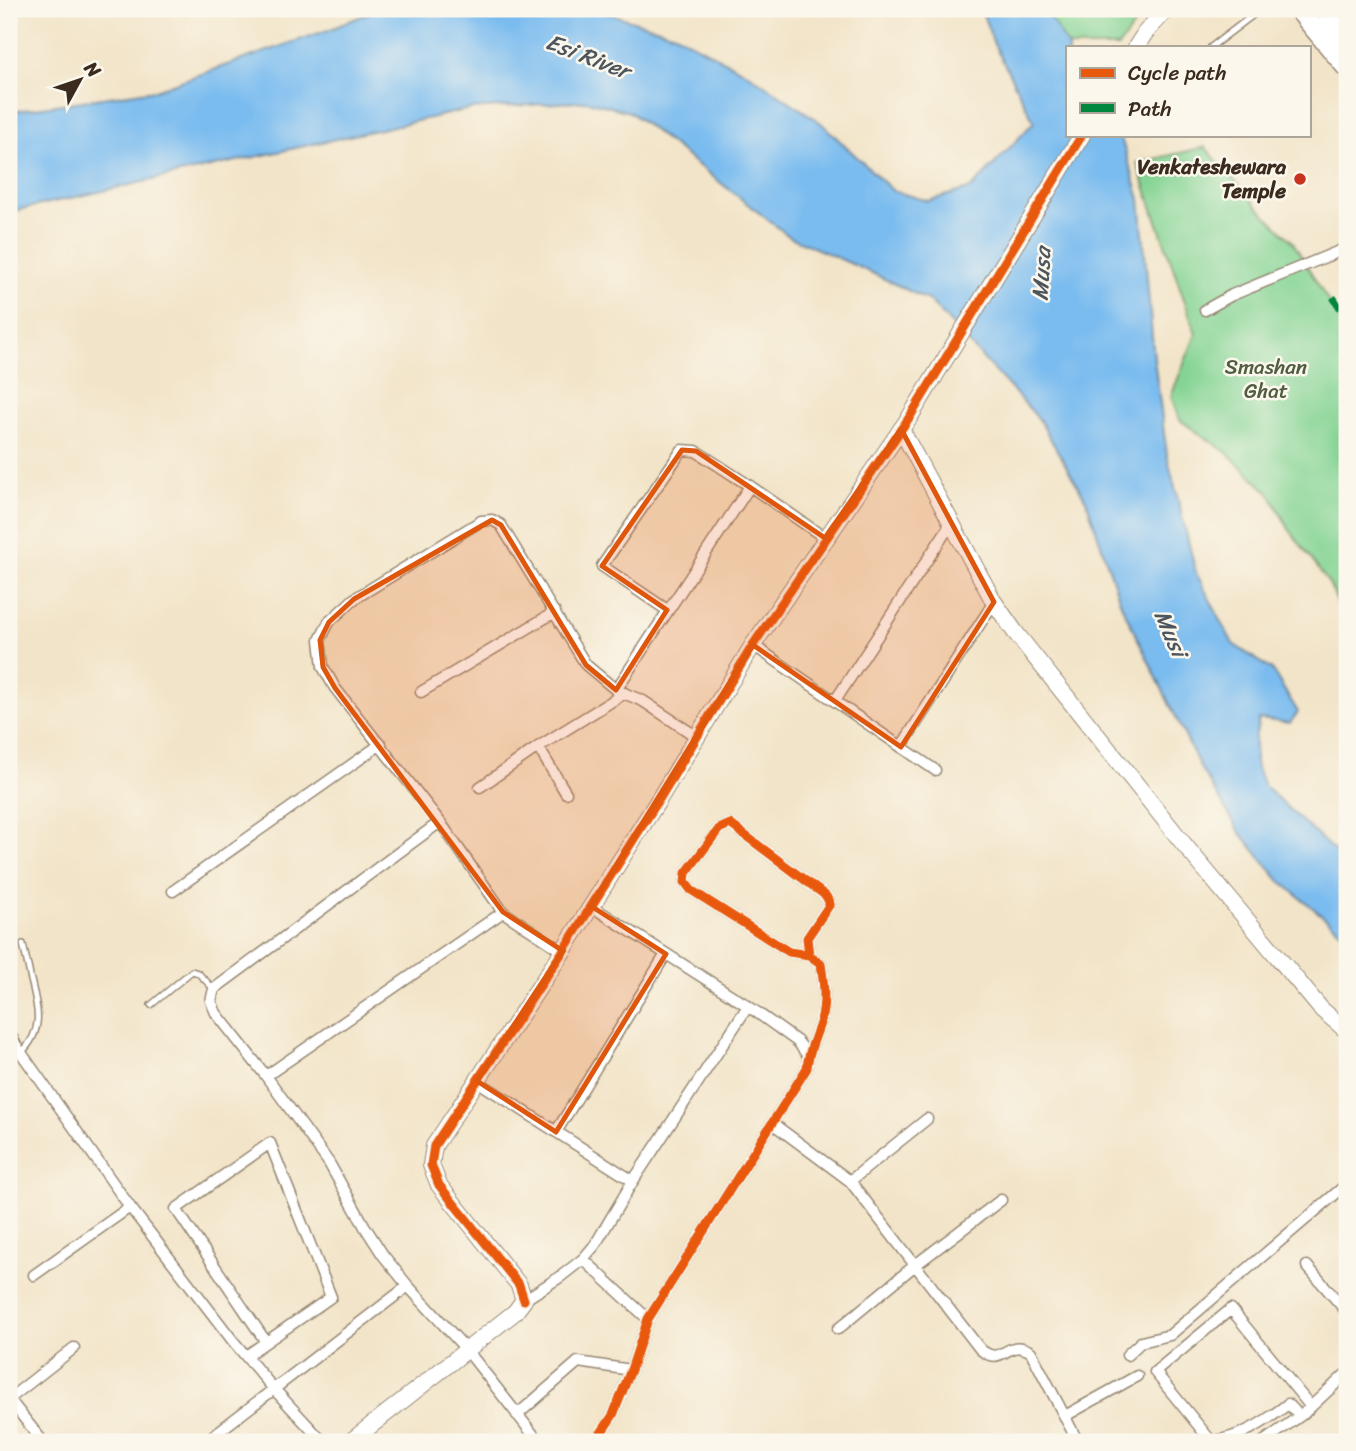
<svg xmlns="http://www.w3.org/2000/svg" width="1356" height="1451" font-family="Sriracha,sans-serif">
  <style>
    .green { fill: #85d494; stroke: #607f59; stroke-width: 2 }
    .water { fill: #7abcef; stroke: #5a7386; stroke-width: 2 }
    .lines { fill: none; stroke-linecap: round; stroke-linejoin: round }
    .lane-casing { stroke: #968773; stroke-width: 8 }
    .street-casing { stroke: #968773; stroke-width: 13 }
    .secondary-casing { stroke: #968773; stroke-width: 18 }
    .highway-casing { stroke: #968773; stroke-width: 22 }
    .lane { stroke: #fff; stroke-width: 5 }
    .street { stroke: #fff; stroke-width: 10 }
    .secondary { stroke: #fff; stroke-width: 16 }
    .highway { stroke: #fff; stroke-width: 19 }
    .quiet { stroke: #00873e; stroke-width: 7; stroke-dasharray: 14 7; stroke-linecap: butt }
    .cycleway-casing { stroke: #fbf7ec; stroke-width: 13 }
    .cycleway { stroke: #e8590c; stroke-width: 9 }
    .marked { fill: #df570d; fill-opacity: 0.2; stroke: #df570d; stroke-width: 5; stroke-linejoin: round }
    .poi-dot { fill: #c8321e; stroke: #fbf7ec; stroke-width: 2.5 }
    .labels { text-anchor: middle; stroke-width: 5; stroke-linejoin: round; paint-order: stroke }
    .poi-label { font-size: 21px; font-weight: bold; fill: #3b2a1e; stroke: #fbf7ec; text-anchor: end }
    .park-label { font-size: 21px; fill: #515d41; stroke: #fbf7ec }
    .water-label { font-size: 23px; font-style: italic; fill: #4e565d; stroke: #fbf7ec }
  </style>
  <rect width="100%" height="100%" fill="#fbf7ec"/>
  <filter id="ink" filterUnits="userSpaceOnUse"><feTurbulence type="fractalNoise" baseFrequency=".0143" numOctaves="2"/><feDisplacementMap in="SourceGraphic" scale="14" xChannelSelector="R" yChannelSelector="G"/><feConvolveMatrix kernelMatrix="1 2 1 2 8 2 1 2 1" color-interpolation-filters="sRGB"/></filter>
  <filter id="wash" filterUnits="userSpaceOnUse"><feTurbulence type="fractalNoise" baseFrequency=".00686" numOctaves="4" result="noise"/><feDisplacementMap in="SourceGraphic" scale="28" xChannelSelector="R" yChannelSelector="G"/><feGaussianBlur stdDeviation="1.57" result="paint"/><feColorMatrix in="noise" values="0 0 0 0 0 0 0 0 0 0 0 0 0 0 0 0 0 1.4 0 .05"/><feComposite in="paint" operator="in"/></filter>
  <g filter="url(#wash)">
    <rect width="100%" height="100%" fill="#f2e4c8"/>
    <!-- green -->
    <path class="green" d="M1045,9h101l-28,38h-50z
      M1205,147l51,58 37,37 54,91v292l-17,-40 -41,-56 -19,-35 -44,-42 -46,-32 -9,-24 25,-62 -59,-171z"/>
    <!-- water -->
    <path class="water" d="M378,9h217l80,25 72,39 73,49 73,69 35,10 44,-13 62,-66 -40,-78 -13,-35h64l23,38 -1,88h53l20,64 14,160 13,96 29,118 37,71 39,26 26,42 -8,11 -31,-4 -4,19v25l9,23 83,77v73l-68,-56 -40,-49 -38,-62 -80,-165 -35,-104 -47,-81 -109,-118 -60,-29 -80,-35 -160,-125 -43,-11 -117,8 -461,103v-100l146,-22 176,-61z"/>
  </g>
  <g filter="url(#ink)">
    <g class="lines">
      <!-- lane casing -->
      <g class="lane-casing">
        <path id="lane" d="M1211,47l50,-38
          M151,1005l41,-34 6,2 16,16
          M21,1053c25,-24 16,-48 9,-77 -2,-11 -5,-22 -7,-32"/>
      </g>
      <!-- street casing -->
      <g class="street-casing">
        <path id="street" d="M1205,310l27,-15 115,-47
          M667,610l-65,-44 80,-116 14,1 54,35 75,52
          M753,645l182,125
          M616,690l134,-204
          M421,692l134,-80
          M835,701l117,-179
          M538,747l28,46
          M901,747l93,-145
          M480,787l58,-40 87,-54
          M440,822l-226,167 -3,12 5,12 50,63 63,87 36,64 18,28 25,31 58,63 73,93
          M173,891l208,-147
          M591,906l157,100 50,36 10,14
          M563,951l-60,-39 -63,-90 -105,-134 -12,-21 -3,-27 9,-18 25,-23 127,-78 11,-1 9,5 85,140 30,25 27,11 54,36
          M9,1032l8,15 113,160 103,134 40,47 50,54
          M266,1076l237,-164
          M477,1081l156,100
          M772,1123l78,58 130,168c23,20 27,-13 51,3l47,90
          M556,1132l110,-178
          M850,1181l77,-62
          M583,1259l65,60
          M1307,1266l40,46
          M34,1275l96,-68
          M524,1300l36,-23 23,-18 12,-14 38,-64 115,-175
          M838,1329l76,-63 87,-66
          M1127,1355l14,-13 29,-7 177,-151
          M246,1356l85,-59 -61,-154 -94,66 90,133
          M9,1399l65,-51
          M9,1399l34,43
          M517,1415l61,-53 53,8
          M1065,1416l72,-40
          M1300,1416l-12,-12c-22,17 -48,35 -77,37l-56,-69 76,-63 80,98
          M205,1442l203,-156
          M595,1442l18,-27 18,-45 17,-51 159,-251c1,-17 9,-31 14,-48 5,-18 3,-38 0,-56l-12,-9 -2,-17 23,-34 -4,-8 -96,-72 -11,5 -33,44 -1,9 6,8 98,62 20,3
          M1263,1442l40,-28 44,-41"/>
      </g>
      <!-- secondary casing -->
      <g class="secondary-casing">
        <path id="secondary" d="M1136,47l9,-14 22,-24
          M901,429l93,173 21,30 172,216 134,161 26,22
          M350,1442l165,-130 9,-12 -5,-15 -80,-100 -8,-20 3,-19 129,-195 98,-155 92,-151 158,-230 171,-280"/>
      </g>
      <!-- highway casing -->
      <g class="highway-casing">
        <path id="highway" d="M1298,9l49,59
          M1323,9l24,31"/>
      </g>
      <!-- lane -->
      <use href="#lane" class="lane"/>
      <!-- street -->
      <use href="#street" class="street"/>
      <!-- secondary -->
      <use href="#secondary" class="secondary"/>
      <!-- highway -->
      <use href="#highway" class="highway"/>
      <!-- quiet -->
      <path class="quiet" d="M1333,297l14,21"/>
      <!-- cycleway casing -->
      <g class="cycleway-casing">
        <path id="cycleway" d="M524,1300l-5,-15 -80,-100 -8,-20 3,-19 129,-195 98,-155 92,-151 158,-230 171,-280
          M595,1442l18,-27 18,-45 17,-51 159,-251c1,-17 9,-31 14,-48 5,-18 3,-38 0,-56l-12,-9 -2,-17 23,-34 -4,-8 -96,-72 -11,5 -33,44 -1,9 6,8 98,62 20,3"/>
      </g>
      <!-- cycleway -->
      <use href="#cycleway" class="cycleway"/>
    </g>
  </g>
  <!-- marked area -->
  <path class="marked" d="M901,429l93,173 -93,145 -148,-102 -162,261 75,48 -110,178 -79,-51 86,-130 -60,-39 -168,-224 -12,-21 -3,-27 9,-18 25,-23 138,-79 9,5 85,140 30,25 51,-80 -65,-44 80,-116 14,1 129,87z"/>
  <!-- markers -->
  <circle class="poi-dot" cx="1300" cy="179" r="7"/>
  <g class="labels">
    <!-- poi labels -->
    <g class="poi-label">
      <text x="1286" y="174">Venkateshewara<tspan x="1286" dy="24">Temple</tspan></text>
    </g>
    <!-- park labels -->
    <g class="park-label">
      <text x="1266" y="374">Smashan<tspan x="1266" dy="24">Ghat</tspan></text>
    </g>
    <!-- water labels -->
    <g class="water-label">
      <text transform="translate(588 56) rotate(21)" y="8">Esi River</text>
      <text transform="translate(1041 274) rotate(-87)" y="8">Musa</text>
      <text transform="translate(1171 633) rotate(66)" y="8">Musi</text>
    </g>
  </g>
  <!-- margin -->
  <rect width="1356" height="1451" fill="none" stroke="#fbf7ec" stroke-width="35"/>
  <!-- legend -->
  <rect x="1066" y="46" width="245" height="91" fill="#fbf7ec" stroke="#aea59a" stroke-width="2"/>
  <rect x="1080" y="68" width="35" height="10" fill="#e8590c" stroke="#aea59a" stroke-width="2"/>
  <text x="1128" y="80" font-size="21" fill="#3b2a1e">Cycle path</text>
  <rect x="1080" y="103" width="35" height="10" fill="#00873e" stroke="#aea59a" stroke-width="2"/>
  <text x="1128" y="116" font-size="21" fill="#3b2a1e">Path</text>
  <!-- north arrow -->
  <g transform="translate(80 80) rotate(50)" stroke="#fbf7ec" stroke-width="5" paint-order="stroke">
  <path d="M0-5L12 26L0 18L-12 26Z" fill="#3b2a1e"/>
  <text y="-10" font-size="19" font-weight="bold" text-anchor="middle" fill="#3b2a1e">N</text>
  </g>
</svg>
